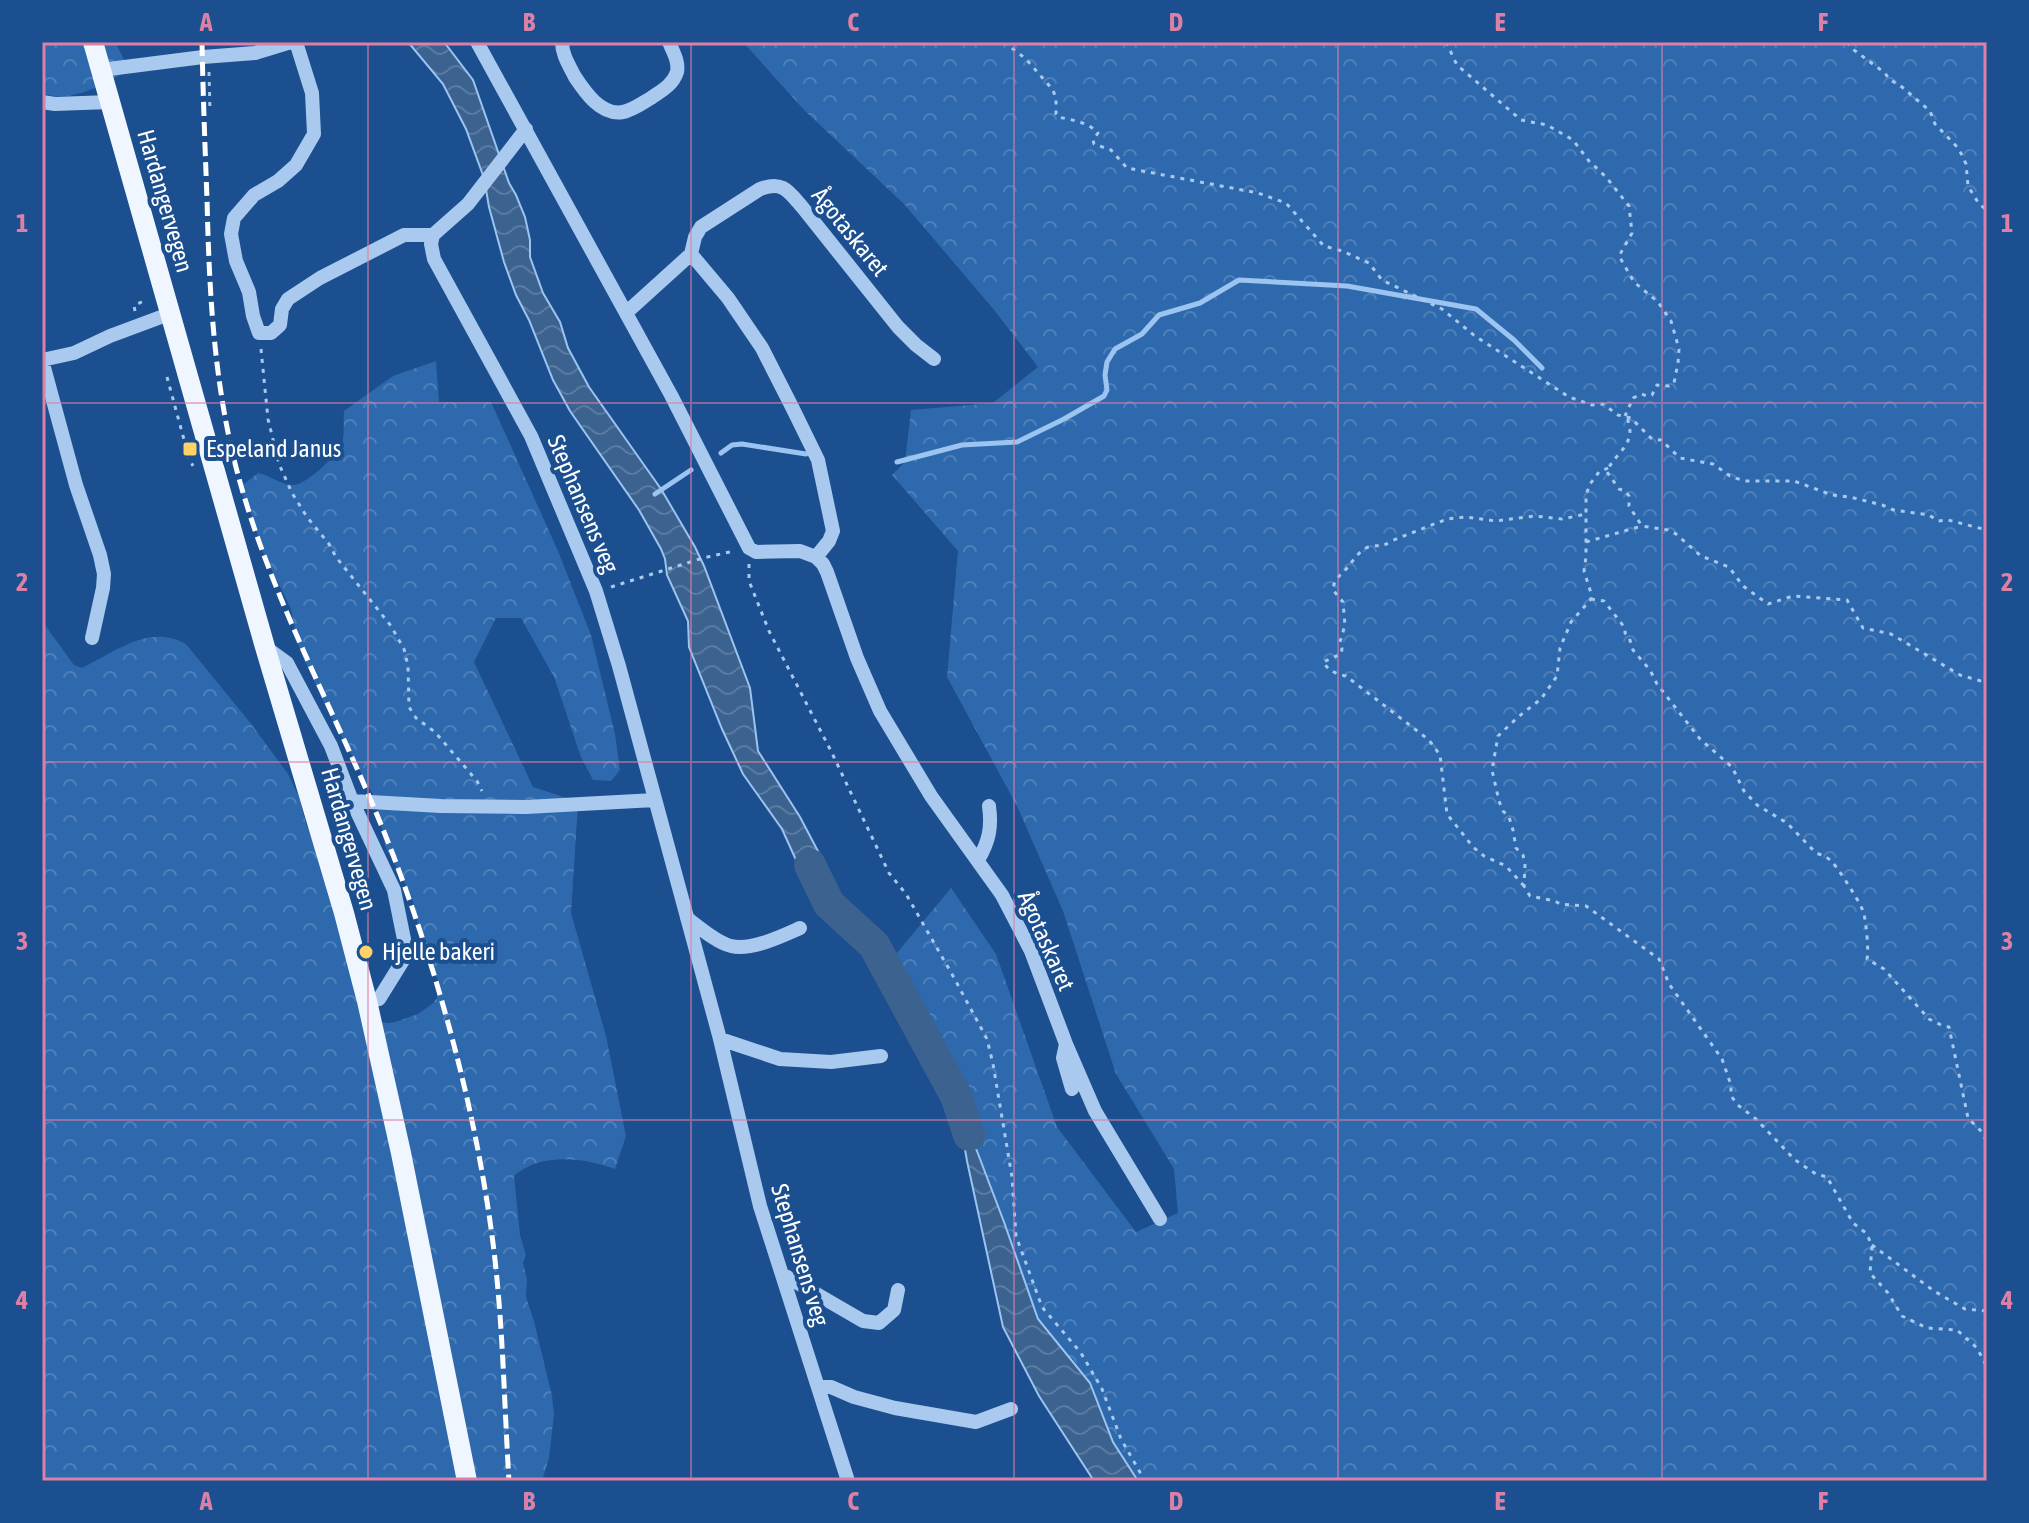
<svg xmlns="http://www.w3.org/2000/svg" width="2029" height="1523" font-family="'Asap Condensed',sans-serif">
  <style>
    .forest { fill: url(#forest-crowns) }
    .water { fill: url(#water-waves); stroke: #9cc4f0; stroke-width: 2 }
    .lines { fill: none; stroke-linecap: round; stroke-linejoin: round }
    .stream { stroke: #9cc4f0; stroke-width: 5 }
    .river { stroke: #3c6290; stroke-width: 32 }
    .path { stroke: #a9c9ee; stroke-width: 3; stroke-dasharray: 4 6; stroke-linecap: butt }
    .minor { stroke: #a9c9ee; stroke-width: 14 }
    .major { stroke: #f0f6ff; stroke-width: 20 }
    .rail { stroke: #fff; stroke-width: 5; stroke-dasharray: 14 6; stroke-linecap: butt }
    .grid { fill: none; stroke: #dd80a5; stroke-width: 2; stroke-opacity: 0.55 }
    .poi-dot { fill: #ffd166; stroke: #1b4f8f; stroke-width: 3 }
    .labels { text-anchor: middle; stroke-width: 8; stroke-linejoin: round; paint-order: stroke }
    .street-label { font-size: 24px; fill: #fff; stroke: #1b4f8f }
    .poi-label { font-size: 24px; fill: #fff; stroke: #1b4f8f; text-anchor: start }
    .neatline { fill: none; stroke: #dd80a5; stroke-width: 3 }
    .grid-label { font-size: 26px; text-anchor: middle; font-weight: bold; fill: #dd80a5 }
  </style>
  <defs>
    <pattern id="forest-crowns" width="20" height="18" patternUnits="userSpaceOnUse" patternTransform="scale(2)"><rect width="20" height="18" fill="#2e69ad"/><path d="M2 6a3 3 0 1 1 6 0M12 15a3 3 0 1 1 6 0" fill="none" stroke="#4d80b9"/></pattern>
    <pattern id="water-waves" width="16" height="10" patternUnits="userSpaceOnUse" patternTransform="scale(2)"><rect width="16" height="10" fill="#3c6290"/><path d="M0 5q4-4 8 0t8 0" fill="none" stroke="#597aa1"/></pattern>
  </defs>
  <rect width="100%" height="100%" fill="#1b4f8f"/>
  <!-- forest -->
  <path class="forest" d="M42,42h73l14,27c-19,13 -51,30 -74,27 -5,0 -9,-2 -13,-2z
    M743,42h1244v1439h-849l-25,-39 -23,-59 -52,-64 -34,-97 -48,-126 -70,-130 65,-78 45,66 61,173 79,105 42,-19 -4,-44 -58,-95 -53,-163 -46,-105 -70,-129 11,-126 -66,-76 13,-13 6,-52 82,-7 45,-36 -43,-56 -91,-107 -99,-93z
    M436,361l3,41h52l67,149 33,84 24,99 5,36 -9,11 -18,-1 -12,-23 -27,-80 -33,-59h-25l-22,44 59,125 49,16 -4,1 -7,109 35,123 20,100 -11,33c-32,-11 -74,-17 -101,7l6,59 6,20 -3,8 4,17 -1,17 8,24 18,75 2,18 -5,44 -7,23h-500v-860l32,44 8,3c32,-16 68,-45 104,-24l66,81 36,49 11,23 7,27 27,65 44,132 10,2 8,-1 23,-8 14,-10 5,-6 1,-18 -13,-26 -6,-18 -3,-25 -5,-16 -26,-49 -8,-44 -48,-89 -28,-60 -5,-16 -5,-28 -29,-59 -10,-34 -11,-24 3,-8 14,-11c11,2 25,13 36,12 13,-1 44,-30 48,-42 3,-10 1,-22 2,-32l49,-35z"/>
  <!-- water -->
  <path class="water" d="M408,42h36l29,38 36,103 7,12 9,22 5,23v17l13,36 17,29 8,26 21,39 72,102 34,58 9,19 46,122 8,63 42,66 32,61 -3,26 -16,-14 -12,-19 -19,-42 -39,-55 -21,-45 -33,-82 -1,-26 -21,-46 -2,-16 -4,-10 -22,-39 -69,-99 -17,-31 -24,-60 -13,-25 -12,-33 -15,-55 -5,-29 -18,-49 -23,-45z
    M956,1096l48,126 34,97 52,64 23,59 25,39h-44l-55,-85 -36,-69 -36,-166z"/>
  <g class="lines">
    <!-- stream -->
    <path class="stream" d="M721,453l11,-8 10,-1 64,10
      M897,462l65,-17 55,-3 47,-23 40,-23 3,-6 -2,-15 2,-13 8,-13 27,-15 17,-19 41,-12 39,-23 108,6 129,23 38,31 28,28
      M655,494l36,-24"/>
    <!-- river -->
    <path class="river" d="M810,865l19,39 45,41 82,151 13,39"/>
    <!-- path -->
    <path class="path" d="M1004,42l22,17 27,31 3,9v15l2,3c14,3 30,5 40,16l-5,7 1,4 17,6 16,18 131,25 28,10 38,43 18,5 27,12 13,17 60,29 33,27 94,61 23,8 11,-1 15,11 13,3 21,21 9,1 19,18 33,6 17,12 14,5h50l38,14 18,2 32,8 12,5 35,5 9,6 10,-1 39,10
      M1446,42l11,23 64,55 26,5 26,15 16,21 17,16 23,29 3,27 -13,23 15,26 24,20 13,19 8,28 -1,14 -4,20 -5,3 -12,-1 -5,10 -5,1 -5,-2 -9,4 -8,18
      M1847,42l7,8 31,23 4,6 13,8 28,24 5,13 24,25 7,15 2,22 11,18 8,6
      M209,72l1,40
      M159,200l4,16
      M135,311l-1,-5 13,-7
      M261,349l7,70 11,45 13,29 15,24 22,27 7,13 55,69 13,23 4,17 1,41 7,11 19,14 42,49 5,10
      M167,377l22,81 4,8
      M1628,419c0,4 2,9 2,13 -1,17 -18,25 -23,40l12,17 6,2 4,5v10l13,20 26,4 8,4 25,22 28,11 14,19 25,18 25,-8 54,4 16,28 28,6 69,41 24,7 3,3
      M1608,468l-9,4 -9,12 -4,11v62l-2,14 7,22v6l-20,23 -11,26 -3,28 -16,23 -23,18 -20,19 -6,34 7,31 4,10 6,6 4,13 3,18 7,7 2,10 -1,21 6,10 25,5 5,3 26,2 73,53 10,25 53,75 9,26v11l8,10 17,13 39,41 21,14 11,3 26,46 13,10 6,12 -2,28 18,20 14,23 25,12 30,2 20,18 10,19
      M1586,542l56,-16
      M749,564v17l20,50 62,120 58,122 17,21 47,82 34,63 6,25 19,113 4,59 26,71 39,46 21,36 19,50 24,42
      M611,587l92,-29 31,-7
      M1591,599l13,2 21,27v5l4,4 4,13 17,20 7,14 43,55 32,28 12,24 13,14 30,18 29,30c7,2 13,5 17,10 7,8 29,42 31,51 2,9 5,36 3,45l17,10 45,50 12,6 8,2 19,91 12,12 7,11
      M1524,886l-18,-20 -22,-10 -11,-9 -26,-33 -7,-59 -11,-15 -83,-64c-10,-2 -17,-5 -23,-14l18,-8 1,-5 -2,-7 5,-17 -2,-23 -10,-12c1,-13 8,-14 14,-22 7,-8 13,-20 25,-22 9,-1 11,1 19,-5l56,-22 18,-2 31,4 39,-5 27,3 24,-5
      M1872,1245l62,46 31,18 22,2"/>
    <!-- minor -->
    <path class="minor" d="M296,42l16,51 2,41 -18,31 -18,16 -24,14 -20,23 -3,16 5,27 13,31 4,24 6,17h12l9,-8 2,-16 6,-10 32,-21 84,-43h29
      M477,42l194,353 78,153 7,4 44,-1 16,6 7,7 4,8 30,86 23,53 51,85 71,99 29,56 35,93 29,67 65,108
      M562,42c0,13 7,23 13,35 10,15 26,39 48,35 10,-2 19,-9 28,-14 10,-7 22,-13 26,-26 2,-11 -4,-20 -8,-30
      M101,70l102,-13 52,-4 36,-11
      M42,102l13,2 55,-2
      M526,129l-58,75 -35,31 -2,9 3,15 97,177 65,155 23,75 101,373 40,167 88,275
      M691,254l37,44 34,50 31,61 25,51 15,71 -4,10 -13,16
      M627,312l64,-58 4,-17 6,-10 59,-38c23,-9 29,3 43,19l95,119 18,18 18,14
      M92,638l11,-50 1,-14 -4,-19 -24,-70 -34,-125 32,-7 36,-17 59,-22
      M265,647l22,16 44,83 21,55 89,5 85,1 129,-7
      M352,801l42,89 13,64 -28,45 -12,2
      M978,860c11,-18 14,-33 11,-54
      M687,918c12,9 30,25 44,28 20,5 51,-10 69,-18
      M720,1039l60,20 51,3 50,-6
      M1066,1044l-3,14 9,31
      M782,1274l81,47 16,2 15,-13 4,-20
      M818,1387h13l23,10 41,11 81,14 35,-13"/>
    <!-- major -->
    <path class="major" d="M93,42l172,605 79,266 23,88 34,152 66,328"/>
    <!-- rail -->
    <path class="rail" d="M202,42c1,52 3,105 5,157 2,85 6,169 25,252 34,145 111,271 163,409 46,123 81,252 98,383 10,79 11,158 16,238"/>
  </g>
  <!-- grid -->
  <path class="grid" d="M368,42v1439M691,42v1439M1014,42v1439M1338,42v1439M1662,42v1439M42,403h1945M42,762h1945M42,1120h1945"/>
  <!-- markers -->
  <g class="poi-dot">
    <rect x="182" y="441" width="16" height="16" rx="4"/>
    <circle cx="366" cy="952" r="8"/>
  </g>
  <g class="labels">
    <!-- street labels -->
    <g class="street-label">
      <text transform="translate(165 201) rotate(74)" y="8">Hardangervegen</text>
      <text transform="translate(850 232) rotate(51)" y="8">Ågotaskaret</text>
      <text transform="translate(583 504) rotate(67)" y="8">Stephansens veg</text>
      <text transform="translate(349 839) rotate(74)" y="8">Hardangervegen</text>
      <text transform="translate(1046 941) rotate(66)" y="8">Ågotaskaret</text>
      <text transform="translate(800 1255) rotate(73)" y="8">Stephansens veg</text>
    </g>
    <!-- poi labels -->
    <g class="poi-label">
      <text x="206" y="457">Espeland Janus</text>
      <text x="382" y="960">Hjelle bakeri</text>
    </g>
  </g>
  <!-- border -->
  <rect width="2029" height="1523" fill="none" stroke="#1b4f8f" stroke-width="88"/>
  <rect x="44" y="44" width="1941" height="1435" class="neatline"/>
  <g class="grid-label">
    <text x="206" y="31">A</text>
    <text x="529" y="31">B</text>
    <text x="853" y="31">C</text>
    <text x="1176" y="31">D</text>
    <text x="1500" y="31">E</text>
    <text x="1823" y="31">F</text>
    <text x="22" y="232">1</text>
    <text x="2007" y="232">1</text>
    <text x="22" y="591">2</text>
    <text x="2007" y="591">2</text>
    <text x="22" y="950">3</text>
    <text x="2007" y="950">3</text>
    <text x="22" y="1309">4</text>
    <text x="2007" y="1309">4</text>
    <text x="206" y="1510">A</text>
    <text x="529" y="1510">B</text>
    <text x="853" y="1510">C</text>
    <text x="1176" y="1510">D</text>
    <text x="1500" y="1510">E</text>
    <text x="1823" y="1510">F</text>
  </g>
</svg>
